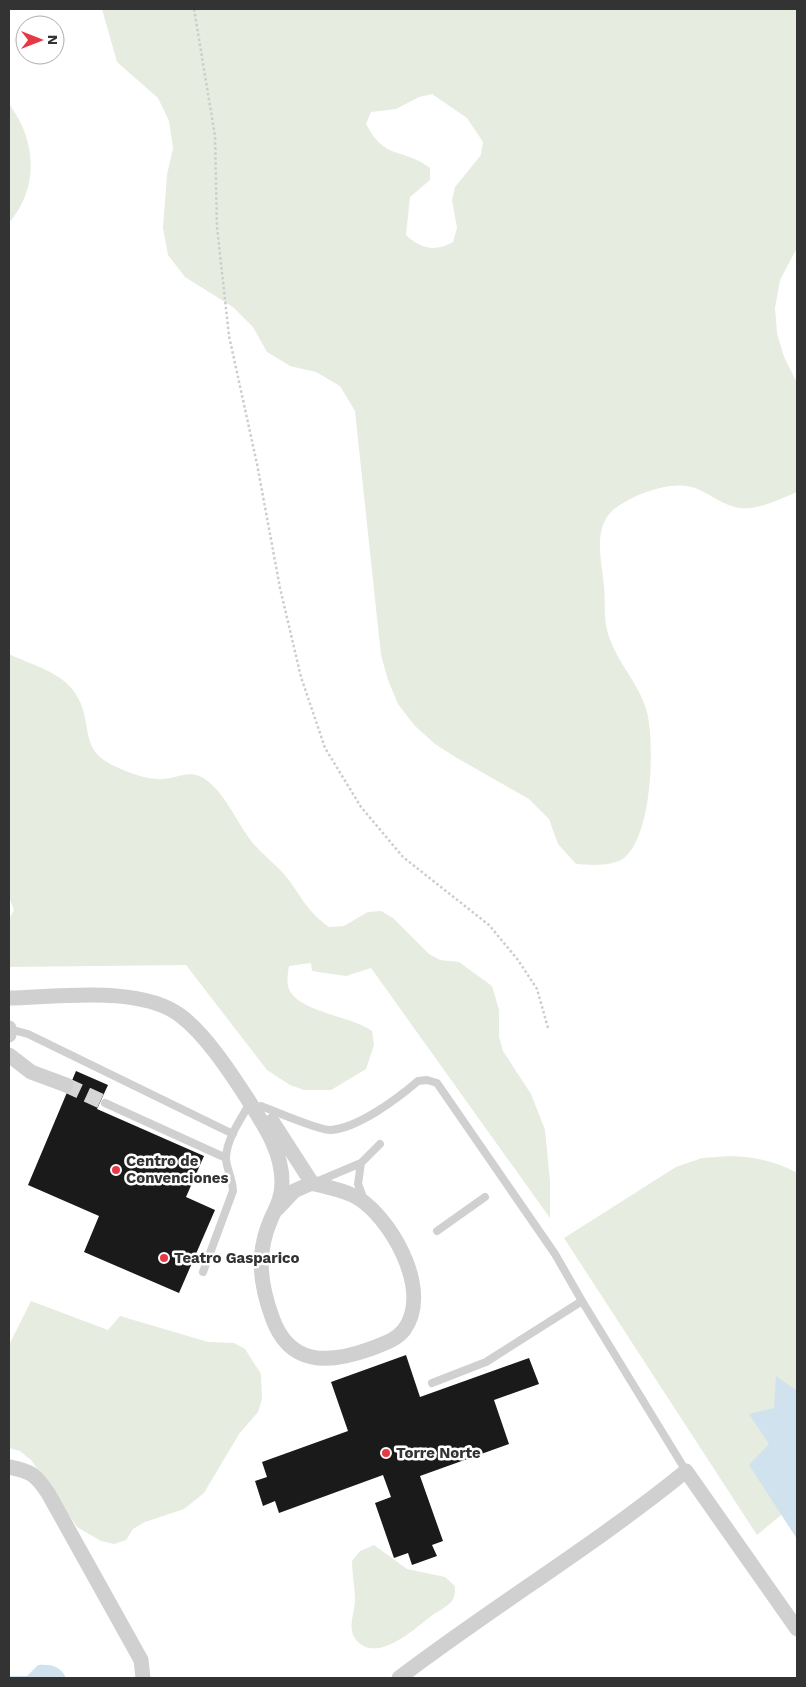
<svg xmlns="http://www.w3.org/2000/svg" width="806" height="1687" font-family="'Work Sans',sans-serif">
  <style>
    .green { fill: #e6ecdf; fill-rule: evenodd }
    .water { fill: #cfe2ee }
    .building { fill: #1a1a1a }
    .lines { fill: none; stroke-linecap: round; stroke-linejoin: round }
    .minor-tunnel { stroke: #d6d6d6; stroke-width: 15; stroke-dasharray: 15 8; stroke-linecap: butt }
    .path { stroke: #cdcdcd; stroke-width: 2.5; stroke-dasharray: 2.5 2.5; stroke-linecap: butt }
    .service { stroke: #d0d0d0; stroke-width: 8 }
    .minor { stroke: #d0d0d0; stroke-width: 15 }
    .poi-dot { fill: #e63946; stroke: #fff; stroke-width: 2 }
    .labels { text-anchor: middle; stroke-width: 5; stroke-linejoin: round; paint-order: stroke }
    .poi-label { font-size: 15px; font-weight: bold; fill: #333; stroke: #fff; text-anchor: start }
  </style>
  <rect width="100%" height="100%" fill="#fff"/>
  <!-- green -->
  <path class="green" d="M102,9h695v239l-17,32 -5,28 2,25 7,24 13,26v109c-14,6 -31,14 -46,16 -23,3 -37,-13 -56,-20 -23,-9 -64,7 -82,22 -21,19 -11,52 -9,76 2,22 -2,33 7,56 10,25 29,44 36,70 8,33 5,124 -23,146 -13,9 -34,7 -48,6l-18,-20 -9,-25 -20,-20 -72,-41 -22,-14 -21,-19 -16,-21 -10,-24 -7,-25 -26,-244 -15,-25 -24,-14 -26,-6 -23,-14 -14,-25 -20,-20 -48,-30 -17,-22 -5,-27 4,-53 6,-27 -4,-27 -11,-23 -41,-36zM432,94l35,24 16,24 -2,13 -26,32 -3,13 5,28 -4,14c-17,10 -33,7 -47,-7l4,-38 20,-17v-12c-28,-21 -45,-7 -64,-44l5,-12 25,-3 23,-12z
    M9,104c28,37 30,84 0,119z
    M9,654c34,16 68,21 76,64 3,14 3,28 14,38 11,11 48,25 63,23 13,0 25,-8 37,-3 21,8 37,44 50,62 9,13 23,23 34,35 18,21 21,36 46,54l15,-1 24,-14 13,-1 12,7 36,36 11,6 19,2 33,24 7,24v27l4,14 28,43 14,36 5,51v37l-179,-250 -25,8 -34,-5 -1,-8 -22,3c-1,7 -3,16 0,23 9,23 63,27 83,42l2,14 -8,24 -35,21h-27l-14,-5 -23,-15 -81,-105 -177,2v-48l5,-9 -5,-13z
    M730,1156c25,1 46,5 67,17v336l-11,2 -29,24 -193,-297 112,-71 26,-9z
    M31,1301l77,29 12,-14 88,26 26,1 11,6 16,25 1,25 -4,13 -19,22 -35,59 -20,16 -39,13 -12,7 -7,11 -12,4 -13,-3 -24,-14 -46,-67 -11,-9 -11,-3v-103z
    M374,1545l33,24 38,8 10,9c0,5 0,11 -3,15 -6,7 -15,10 -22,16 -17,13 -52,46 -73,24 -11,-12 -2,-28 -2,-41 0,-13 -3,-26 -3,-39l8,-10z"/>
  <!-- water -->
  <path class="water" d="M776,1376l21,15v148l-48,-74 20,-21 -20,-30 25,-6z
    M38,1665c12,-1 23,1 28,13h-57v-2h18z"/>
  <!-- building -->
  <path class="building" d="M76,1071l32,14 -11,24 107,47 -18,41 29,13 -36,83 -95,-41 15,-36 -71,-31z
    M406,1355l14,42 109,-39 10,26 -45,16 15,44 -89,32 23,65 -11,4 5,11 -25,9 -4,-12 -14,5 -19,-55 16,-6 -8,-22 -104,38 -4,-12 -12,5 -8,-25 12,-4 -5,-15 86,-31 -17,-49z"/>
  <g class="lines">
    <!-- minor-tunnel -->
    <path class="minor-tunnel" d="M66,1085l39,18"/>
    <!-- path -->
    <path class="path" d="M194,9l21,127 2,91 12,109 28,128 23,124 21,89 24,71 36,59 42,50 86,68 29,35 19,29 11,39"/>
    <!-- service -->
    <path class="service" d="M10,1032l7,-1 11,3 205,100
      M105,1103l121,55
      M261,1106c14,5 59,25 70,24 27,-2 66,-31 87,-49l9,-1 10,3 118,171 27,47 -96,61 -54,21
      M361,1163l-3,21 6,16
      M316,1182l45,-19 19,-19
      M437,1231l48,-34
      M203,1272l30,-81c0,-12 -8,-26 -7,-34 1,-19 15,-38 24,-54
      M582,1301l104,170"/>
    <!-- minor -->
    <path class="minor" d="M9,998c49,-1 132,-13 172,18 25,19 49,56 66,82 16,26 35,52 35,84 0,15 -5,24 -11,37 -15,34 -11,65 1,98 17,49 56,47 98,32 12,-5 25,-8 34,-19 27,-37 -8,-102 -39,-127 -14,-12 -36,-15 -53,-20l-18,8 -17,18
      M9,1028v7
      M9,1055l22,17 35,13
      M272,1121l40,62
      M9,1467c22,4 27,8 39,26l93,167 2,18
      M399,1678c93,-71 195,-132 287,-207l111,158"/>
  </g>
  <!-- markers -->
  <g class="poi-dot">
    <circle cx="116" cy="1170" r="5"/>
    <circle cx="164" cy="1258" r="5"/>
    <circle cx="386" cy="1453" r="5"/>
  </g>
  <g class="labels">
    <!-- poi labels -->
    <g class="poi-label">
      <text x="126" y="1166">Centro de<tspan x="126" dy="17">Convenciones</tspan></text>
      <text x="174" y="1263">Teatro Gasparico</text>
      <text x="396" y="1458">Torre Norte</text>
    </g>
  </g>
  <!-- border -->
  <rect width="806" height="1687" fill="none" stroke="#333333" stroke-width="20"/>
  <!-- north arrow -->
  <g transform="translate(40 40) rotate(90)"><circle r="24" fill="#ffffff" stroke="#adadad"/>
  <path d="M0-4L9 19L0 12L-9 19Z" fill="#e63946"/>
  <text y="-8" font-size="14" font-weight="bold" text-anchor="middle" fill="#333333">N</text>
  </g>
</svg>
